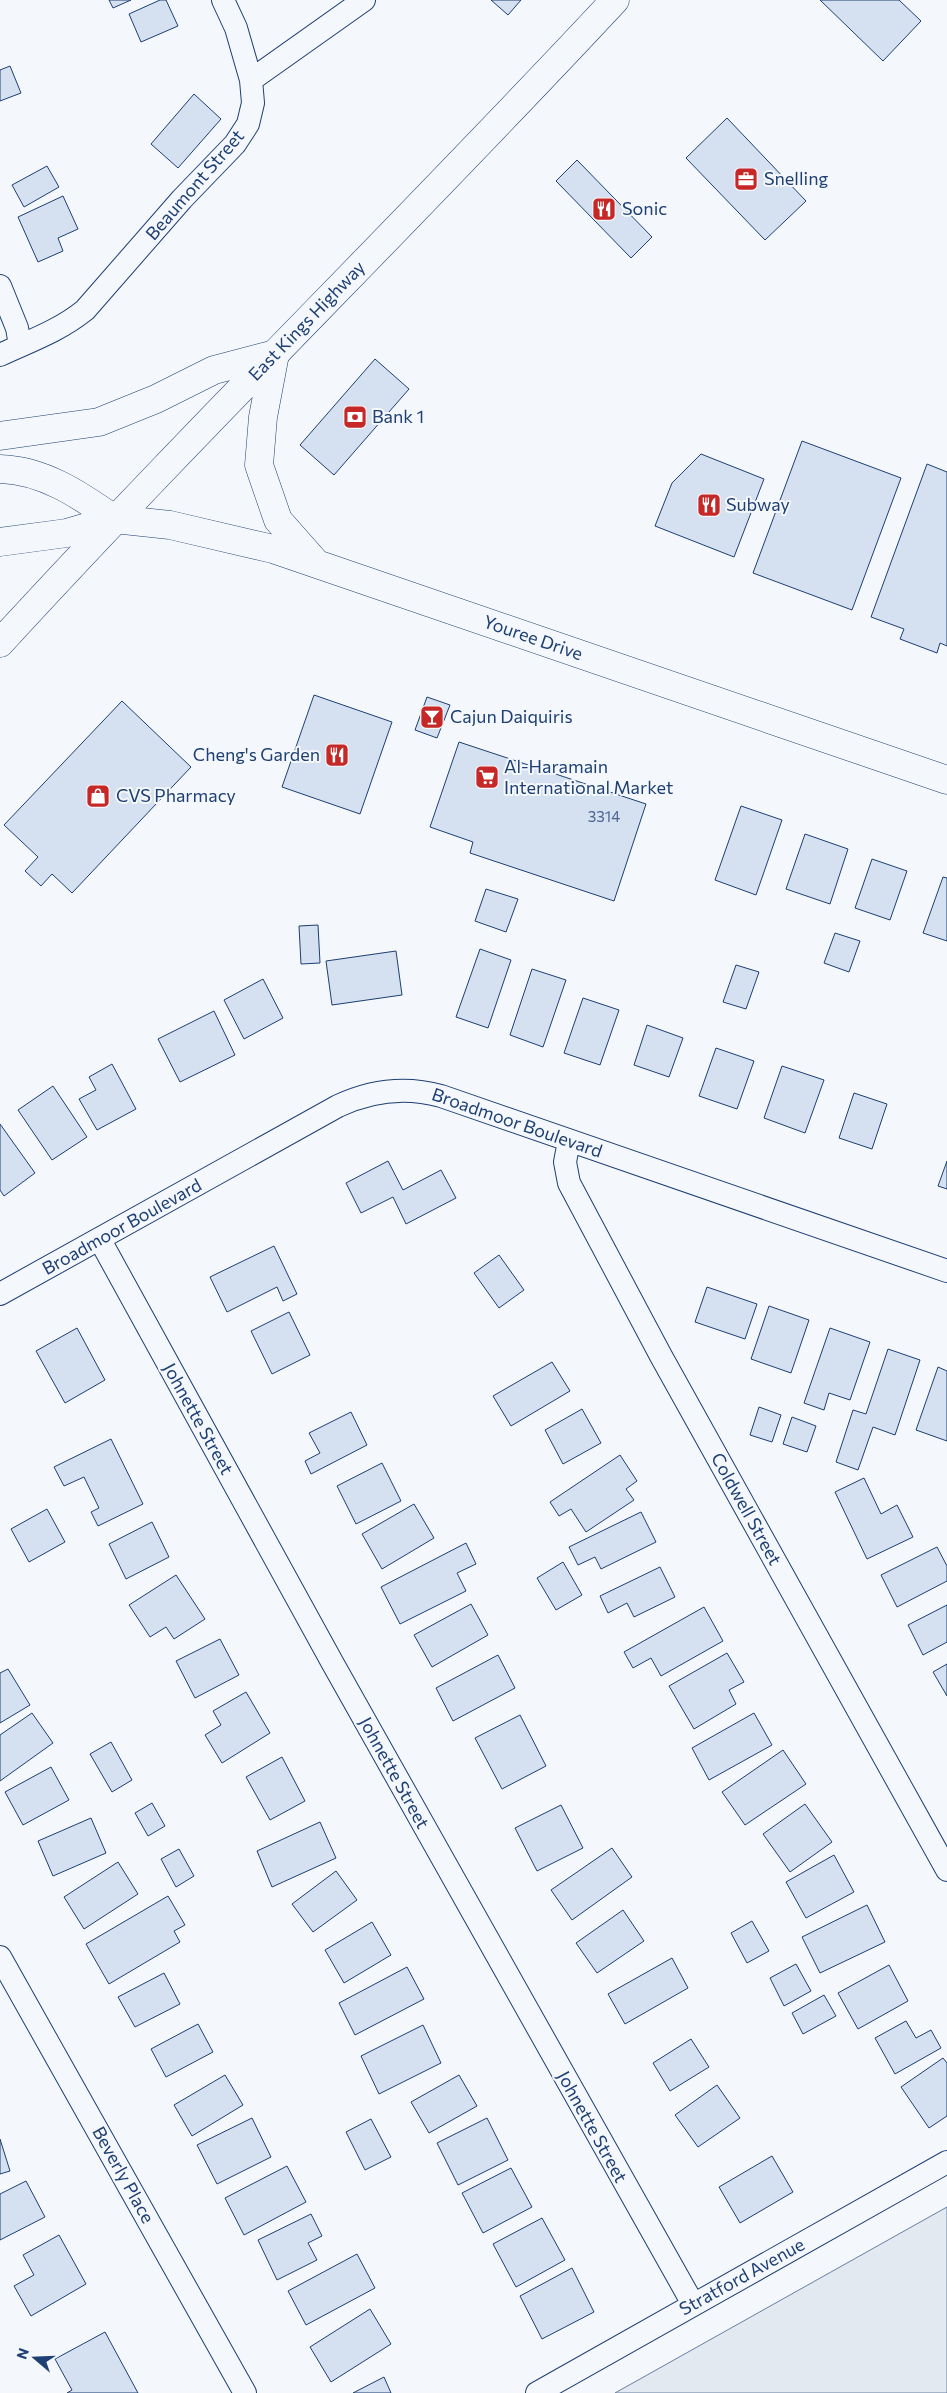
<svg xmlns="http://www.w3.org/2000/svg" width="947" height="2393" font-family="Commissioner,sans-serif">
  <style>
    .grass { fill: #e3e9f0; stroke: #687fa3 }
    .building { fill: #d5e0f0; stroke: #1d3f73 }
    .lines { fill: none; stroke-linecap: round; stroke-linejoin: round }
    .minor-casing { stroke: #1d3f73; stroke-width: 24 }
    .secondary-casing { stroke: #1d3f73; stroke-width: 29 }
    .primary-casing { stroke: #1d3f73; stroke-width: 29 }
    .minor { stroke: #f4f7fb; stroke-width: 22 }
    .secondary { stroke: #f4f7fb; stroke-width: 28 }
    .primary { stroke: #f4f7fb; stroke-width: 28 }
    .labels { text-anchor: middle; stroke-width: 4; stroke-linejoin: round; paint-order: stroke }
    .number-label { font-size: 15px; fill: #4b6792 }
    .poi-label { font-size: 18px; fill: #1d3f73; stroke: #f4f7fb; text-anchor: start }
    .street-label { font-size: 18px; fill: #1d3f73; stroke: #f4f7fb }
  </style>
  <rect width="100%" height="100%" fill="#f4f7fb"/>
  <!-- grass -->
  <path class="grass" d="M947,2207v186h-332z"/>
  <!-- building -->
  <path class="building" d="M109,0h22l-18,8z
    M160,0h6l12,26 -37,16 -12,-28z
    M491,0h30l-13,15z
    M820,0h79l22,21 -38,40z
    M10,66l11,27 -21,8v-31z
    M194,94l27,25 -43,49 -27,-24z
    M727,118l79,83 -41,39 -79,-82z
    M577,160l75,77 -21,21 -75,-77z
    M47,166l12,21 -35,20 -12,-22z
    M63,196l15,33 -20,9 5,13 -25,11 -20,-45z
    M375,359l34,30 -75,86 -34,-30z
    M802,441l99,37 -49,132 -99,-37z
    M701,454l63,25 -30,78 -79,-31 17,-43z
    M927,464l20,8v174l-7,-3 -3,10 -37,-14 4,-10 -33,-12z
    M314,695l78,27 -32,92 -78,-27z
    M427,697l23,8 -13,33 -22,-8z
    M122,701l69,66 -119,126 -20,-19 -11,12 -16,-15 13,-14 -34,-32z
    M459,742l187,62 -32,97 -144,-48 3,-11 -43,-15z
    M741,806l41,14 -26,75 -41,-15z
    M805,834l43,15 -18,55 -44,-15z
    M872,859l35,12 -17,49 -35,-12z
    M943,877l4,1v63l-24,-8z
    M486,889l32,10 -12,33 -31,-11z
    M318,925l2,38 -19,1 -2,-38z
    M835,933l25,8 -11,31 -25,-9z
    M480,949l31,11 -23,68 -32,-11z
    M396,951l6,44 -70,10 -6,-44z
    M736,965l23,7 -13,37 -23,-7z
    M532,969l34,11 -23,67 -33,-12z
    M263,979l20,39 -39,21 -20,-39z
    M583,998l36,12 -19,55 -36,-12z
    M214,1011l21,44 -55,27 -22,-43z
    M647,1025l36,13 -14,39 -35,-12z
    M716,1048l38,13 -17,48 -38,-13z
    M112,1064l24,45 -39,21 -18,-31 17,-9 -7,-13z
    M782,1066l42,14 -19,53 -41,-15z
    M53,1086l34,51 -35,23 -34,-50z
    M854,1093l33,11 -15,45 -33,-11z
    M0,1124l35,49 -31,23 -4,-6z
    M388,1161l15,29 38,-20 15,28 -50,26 -13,-27 -32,16 -15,-30z
    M947,1161v28l-9,-3z
    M274,1246l23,48 -14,7 -6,-14 -50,25 -17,-35z
    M499,1255l25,35 -25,18 -25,-35z
    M707,1287l50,17 -12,35 -50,-17z
    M769,1306l40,14 -18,53 -40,-14z
    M289,1312l21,43 -38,19 -21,-43z
    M77,1328l28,52 -40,23 -29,-52z
    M830,1328l40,14 -20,58 -21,-7 -5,17 -20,-7z
    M888,1349l32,11 -25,75 -22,-8 -15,43 -22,-8 17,-52 13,4z
    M552,1362l18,29 -59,35 -18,-30z
    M938,1367l9,4v70l-31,-11z
    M759,1407l22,8 -9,27 -22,-7z
    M582,1409l19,34 -38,21 -18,-34z
    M351,1412l16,33 -56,29 -6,-13 15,-8 -11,-20z
    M792,1417l24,9 -9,26 -24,-8z
    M111,1439l32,65 -45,22 -7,-14 8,-4 -15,-31 -20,9 -10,-19z
    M620,1455l17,26 -11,8 8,11 -48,32 -15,-23 -12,7 -9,-14z
    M382,1463l19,38 -45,23 -19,-38z
    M864,1478l17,36 16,-9 16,32 -46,22 -32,-67z
    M414,1504l20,34 -52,31 -20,-35z
    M47,1509l18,33 -36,20 -18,-33z
    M641,1512l15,30 -55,27 -6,-12 -17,8 -9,-18z
    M152,1522l17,35 -43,22 -17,-35z
    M466,1543l10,21 -19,9 9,18 -66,33 -19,-37z
    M937,1547l10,19v15l-50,26 -16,-32z
    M563,1562l19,33 -26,15 -19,-32z
    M660,1567l15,30 -41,20 -7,-14 -19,10 -8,-17z
    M176,1575l29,44 -31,20 -8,-12 -16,10 -21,-32z
    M471,1604l17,31 -56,32 -18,-32z
    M947,1605v37l-24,13 -15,-30z
    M704,1607l19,34 -62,35 -10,-18 -18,10 -9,-16z
    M220,1639l19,36 -44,23 -19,-37z
    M727,1653l17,29 -15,8 7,14 -42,25 -25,-43z
    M498,1655l17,33 -62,33 -17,-33z
    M947,1664v32l-14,-24z
    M8,1669l22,36 -30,18v-50z
    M246,1692l24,41 -48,30 -17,-28 16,-10 -8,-14z
    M32,1713l21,30 -53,38v-46z
    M754,1713l18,32 -63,35 -17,-32z
    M520,1715l26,51 -44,23 -27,-51z
    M111,1742l21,38 -20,12 -22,-38z
    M783,1750l23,34 -61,41 -23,-33z
    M282,1757l23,44 -35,19 -24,-43z
    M51,1767l18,33 -46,25 -18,-33z
    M152,1803l13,23 -17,10 -13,-23z
    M805,1804l27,38 -42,30 -27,-38z
    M561,1805l22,43 -46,23 -22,-43z
    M91,1818l15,35 -53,23 -15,-35z
    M320,1822l16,36 -64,29 -15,-36z
    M612,1848l20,29 -60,43 -21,-30z
    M179,1849l15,27 -18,11 -15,-28z
    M834,1855l20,37 -48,26 -20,-36z
    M118,1862l20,32 -54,35 -20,-32z
    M336,1871l21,29 -44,32 -21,-28z
    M168,1896l17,29 -11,6 6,11 -71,42 -23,-40z
    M867,1905l18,37 -65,31 -18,-36z
    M623,1910l21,31 -47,32 -21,-30z
    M752,1921l17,30 -22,12 -16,-30z
    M372,1922l19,33 -47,28 -19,-33z
    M672,1958l16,30 -63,36 -17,-30z
    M796,1964l15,27 -27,15 -14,-28z
    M889,1965l19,36 -50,28 -20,-36z
    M407,1967l17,32 -69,36 -16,-32z
    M164,1973l16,31 -45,23 -17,-30z
    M824,1995l12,21 -33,18 -11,-21z
    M906,2021l10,17 15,-8 10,18 -46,26 -20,-36z
    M198,2024l15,28 -47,25 -15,-28z
    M423,2025l18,38 -62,31 -18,-38z
    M691,2039l18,28 -39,24 -17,-28z
    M943,2058l4,5v53l-18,12 -28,-41z
    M225,2075l18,30 -51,31 -18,-31z
    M459,2075l18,31 -48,27 -18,-31z
    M717,2085l23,33 -42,29 -23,-32z
    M252,2118l19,39 -54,27 -20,-39z
    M487,2118l21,42 -50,25 -21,-42z
    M371,2119l20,38 -26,13 -19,-38z
    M0,2139l10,32 -10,3z
    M772,2156l21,36 -53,31 -21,-36z
    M287,2166l19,36 -62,33 -19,-37z
    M511,2168l21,39 -49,26 -21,-40z
    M26,2181l19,36 -45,23v-46z
    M311,2214l11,22 -14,7 9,17 -40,20 -19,-40z
    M542,2218l23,42 -49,27 -23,-43z
    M59,2235l27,49 -55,32 -17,-30 20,-11 -11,-20z
    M357,2254l18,34 -69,37 -18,-34z
    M572,2268l22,44 -52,27 -22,-43z
    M370,2309l21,35 -60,38 -21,-35z
    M105,2332l33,61h-71l5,-3 -17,-31z
    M384,2377l7,16h-38z"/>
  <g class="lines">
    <!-- minor casing -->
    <g class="minor-casing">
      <path id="minor" d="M223,0l13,28 15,52
        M0,286l17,42 3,17
        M0,355c30,-14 59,-24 85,-45l97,-111 53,-55 13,-20 5,-21 -2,-23 113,-80
        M569,1141l-4,21 4,21 92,173 286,514
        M100,1240l232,422 361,642
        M0,1294l338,-188c34,-16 67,-20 103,-10l506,175
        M0,1957l245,436
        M537,2393l410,-231"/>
    </g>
    <!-- secondary casing -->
    <g class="secondary-casing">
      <path id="secondary" d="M0,643c201,-219 413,-426 615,-643"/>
    </g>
    <!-- primary casing -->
    <g class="primary-casing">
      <path id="primary" d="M0,436l99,-14 57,-23 58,-29 61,-16 -12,63 -4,48 19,55 38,43
        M0,469c43,1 80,26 114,50
        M0,542l67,-9 47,-14 56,6 103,24 674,231"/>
    </g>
    <!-- minor -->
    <use href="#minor" class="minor"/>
    <!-- secondary -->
    <use href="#secondary" class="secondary"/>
    <!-- primary -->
    <use href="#primary" class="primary"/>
  </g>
  <!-- icons -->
  <defs>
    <g id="office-square" transform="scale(1.25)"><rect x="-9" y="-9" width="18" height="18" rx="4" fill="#c62828" stroke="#f4f7fb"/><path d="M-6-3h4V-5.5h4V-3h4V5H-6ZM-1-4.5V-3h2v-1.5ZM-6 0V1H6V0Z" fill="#fff"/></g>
    <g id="restaurant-square" transform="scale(1.25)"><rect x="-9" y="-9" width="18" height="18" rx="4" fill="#c62828" stroke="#f4f7fb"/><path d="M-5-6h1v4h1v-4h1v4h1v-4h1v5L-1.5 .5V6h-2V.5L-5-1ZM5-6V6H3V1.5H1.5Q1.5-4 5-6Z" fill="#fff"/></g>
    <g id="bank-square" transform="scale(1.25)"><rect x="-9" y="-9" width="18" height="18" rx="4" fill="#c62828" stroke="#f4f7fb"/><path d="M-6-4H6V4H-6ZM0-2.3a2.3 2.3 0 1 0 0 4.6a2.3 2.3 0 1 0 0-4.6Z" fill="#fff"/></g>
    <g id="bar-square" transform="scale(1.25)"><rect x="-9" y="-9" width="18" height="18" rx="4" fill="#c62828" stroke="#f4f7fb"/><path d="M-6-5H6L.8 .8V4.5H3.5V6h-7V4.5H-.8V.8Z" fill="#fff"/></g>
    <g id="supermarket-square" transform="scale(1.25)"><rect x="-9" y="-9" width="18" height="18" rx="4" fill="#c62828" stroke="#f4f7fb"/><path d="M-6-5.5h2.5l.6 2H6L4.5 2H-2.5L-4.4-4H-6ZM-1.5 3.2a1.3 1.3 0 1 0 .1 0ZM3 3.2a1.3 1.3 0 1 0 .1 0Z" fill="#fff"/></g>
    <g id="shop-square" transform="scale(1.25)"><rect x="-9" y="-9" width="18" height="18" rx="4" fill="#c62828" stroke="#f4f7fb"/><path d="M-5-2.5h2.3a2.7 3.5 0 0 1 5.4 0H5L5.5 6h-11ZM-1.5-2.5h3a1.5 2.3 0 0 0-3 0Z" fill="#fff"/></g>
  </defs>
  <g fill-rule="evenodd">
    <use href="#office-square" x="746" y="179"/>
    <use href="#restaurant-square" x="604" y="209"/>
    <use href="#bank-square" x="355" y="417"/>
    <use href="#restaurant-square" x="709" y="505"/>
    <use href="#bar-square" x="432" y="717"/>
    <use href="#restaurant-square" x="337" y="755"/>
    <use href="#supermarket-square" x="487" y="777"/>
    <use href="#shop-square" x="98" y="796"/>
  </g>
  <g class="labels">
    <!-- number labels -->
    <g class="number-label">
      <text x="604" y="822">3314</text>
    </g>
    <!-- poi labels -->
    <g class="poi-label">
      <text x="764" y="185">Snelling</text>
      <text x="622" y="215">Sonic</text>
      <text x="372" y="423">Bank 1</text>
      <text x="726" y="511">Subway</text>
      <text x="450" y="723">Cajun Daiquiris</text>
      <text x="320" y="761" text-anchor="end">Cheng's Garden</text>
      <text x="504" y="773">Al-Haramain<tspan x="504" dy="21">International Market</tspan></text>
      <text x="116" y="802">CVS Pharmacy</text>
    </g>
    <!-- street labels -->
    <g class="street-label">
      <text transform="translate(195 185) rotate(-49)" y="6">Beaumont Street</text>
      <text transform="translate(307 321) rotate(-46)" y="6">East Kings Highway</text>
      <text transform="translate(533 638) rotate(19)" y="6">Youree Drive</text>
      <text transform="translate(517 1123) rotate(19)" y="6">Broadmoor Boulevard</text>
      <text transform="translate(122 1227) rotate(-29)" y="6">Broadmoor Boulevard</text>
      <text transform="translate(198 1419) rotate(61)" y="6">Johnette Street</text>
      <text transform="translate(746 1509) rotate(61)" y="6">Coldwell Street</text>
      <text transform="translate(394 1773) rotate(61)" y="6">Johnette Street</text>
      <text transform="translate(592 2127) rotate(61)" y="6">Johnette Street</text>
      <text transform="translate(123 2175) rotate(61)" y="6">Beverly Place</text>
      <text transform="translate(742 2277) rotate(-29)" y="6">Stratford Avenue</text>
    </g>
  </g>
  <!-- north arrow -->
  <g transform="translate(35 2358) rotate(289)" stroke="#f4f7fb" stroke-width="4" paint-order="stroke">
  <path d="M0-4L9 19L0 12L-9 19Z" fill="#1d3f73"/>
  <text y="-8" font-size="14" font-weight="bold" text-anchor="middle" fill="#1d3f73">N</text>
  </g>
</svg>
